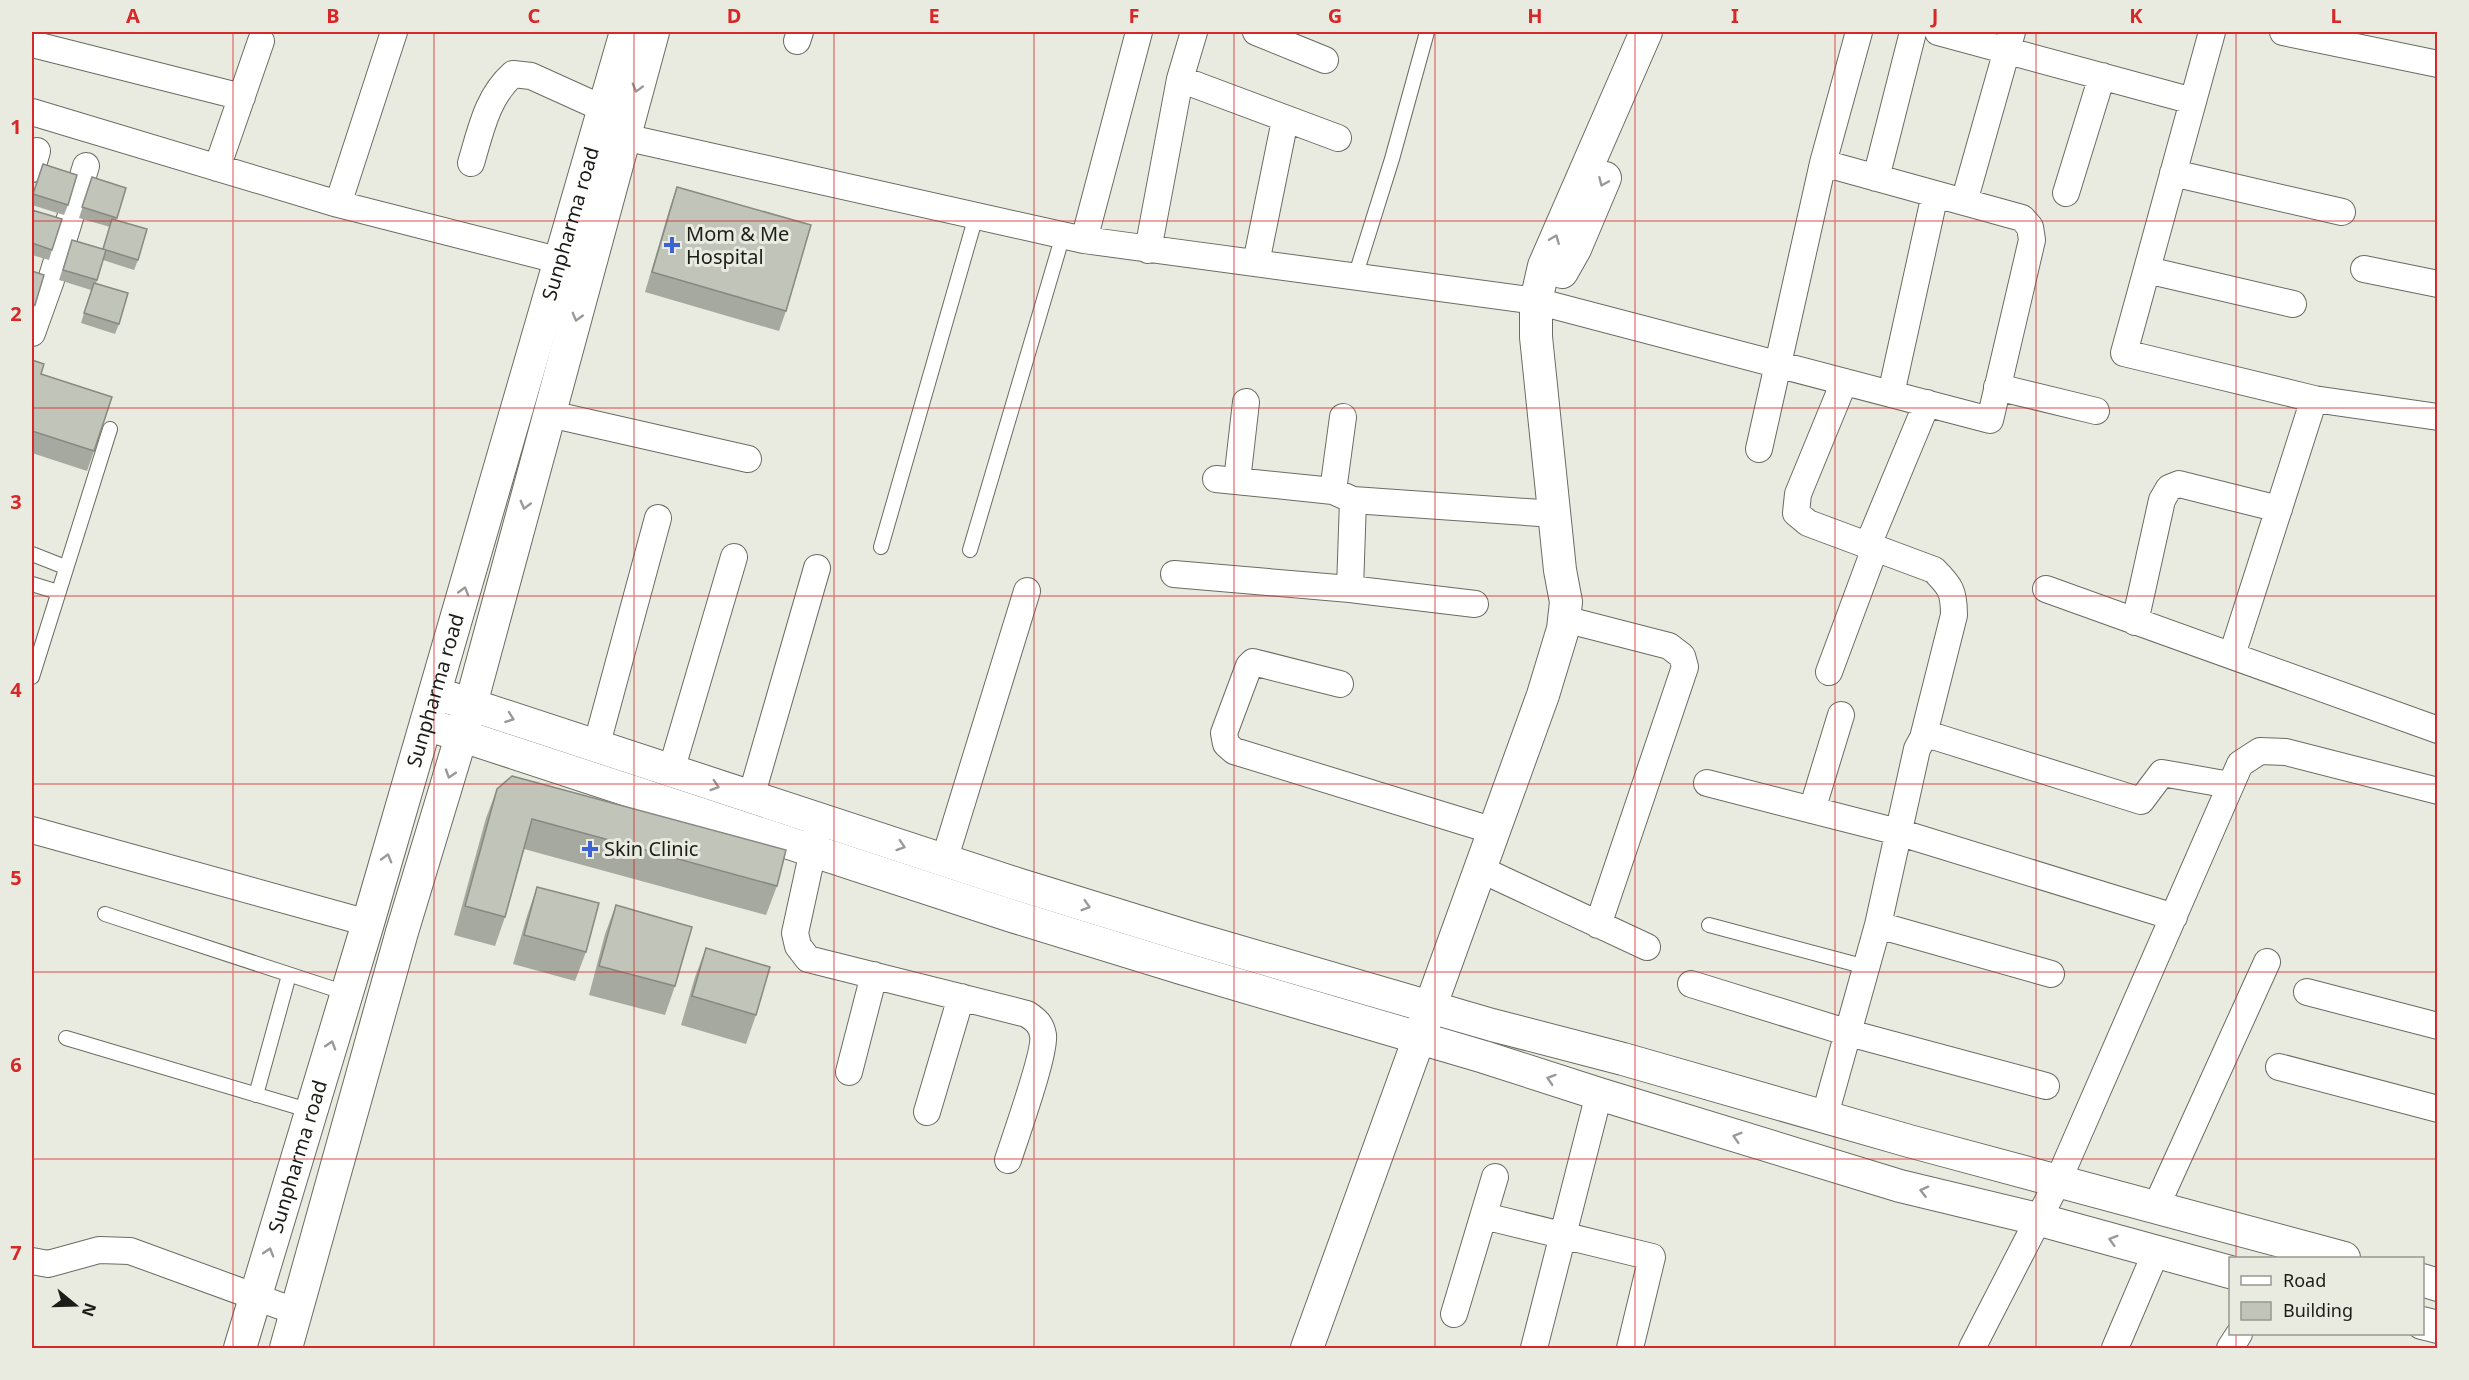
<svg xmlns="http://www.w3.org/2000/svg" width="2469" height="1380" font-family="'Noto Sans',sans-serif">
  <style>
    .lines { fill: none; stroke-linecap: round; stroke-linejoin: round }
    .service-casing { stroke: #6a6c62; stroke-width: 16 }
    .minor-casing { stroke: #6a6c62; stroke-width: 28 }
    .tertiary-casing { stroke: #6a6c62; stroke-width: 34 }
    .service { stroke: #fff; stroke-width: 14 }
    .minor { stroke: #fff; stroke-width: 26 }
    .tertiary { stroke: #fff; stroke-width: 32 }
    .wall { fill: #a6a99f }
    .building { fill: #c1c4b9; stroke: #878982; stroke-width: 1.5 }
    .oneway { stroke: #999998 }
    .grid { fill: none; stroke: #d62828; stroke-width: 1.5; stroke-opacity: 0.55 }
    .poi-dot { fill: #3d62d4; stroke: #e9ebe0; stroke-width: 2 }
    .labels { text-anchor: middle; stroke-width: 6; stroke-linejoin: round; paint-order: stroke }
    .street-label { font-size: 20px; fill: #1c1d19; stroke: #e9ebe0 }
    .poi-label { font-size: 20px; fill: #1c1d19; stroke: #e9ebe0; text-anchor: start }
    .neatline { fill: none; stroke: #d62828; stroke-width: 2 }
    .grid-label { font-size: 20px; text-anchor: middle; font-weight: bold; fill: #d62828 }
  </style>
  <rect width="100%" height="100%" fill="#e9ebe0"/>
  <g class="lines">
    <!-- service casing -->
    <g class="service-casing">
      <path id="service" d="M1355,277l37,-118 35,-127
        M881,547l95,-331
        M970,550l93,-315
        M32,554l33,13
        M32,584l26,8
        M32,677l78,-248
        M105,914l241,79
        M1709,925l157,42
        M66,1038l245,73
        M256,1095l33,-120"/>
    </g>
    <!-- minor casing -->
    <g class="minor-casing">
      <path id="minor" d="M1256,32l69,28
        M1938,32l255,69
        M2212,32l-88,321 190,46
        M2283,32l155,32
        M797,41l3,-9
        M32,44l210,53
        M1180,79l158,59
        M32,112l306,92 239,61
        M624,137l460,103 452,61 454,119 42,-180 -2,-13 -8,-9 -199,-55
        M471,163c10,-33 16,-66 42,-89l18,2 73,33
        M217,168l44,-127
        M32,169l5,-18
        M2173,173l169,39
        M1876,178l37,-146
        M2066,193l36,-117
        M1964,202l48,-170
        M338,204l56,-172
        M1084,240l55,-208
        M1148,250l32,-171 14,-47
        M1256,263l29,-143
        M2364,269l74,15
        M2147,270l146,34
        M32,333l19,-53 35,-114
        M1844,382l-46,112 -2,19 12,10 126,47c16,16 20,21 20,45l-31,123
        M1997,387l99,24
        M1891,394l44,-200
        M550,414l198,45
        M1759,449l64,-286 36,-131
        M1216,479l117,12 20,9 -3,89 125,15
        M1237,481l9,-79
        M1333,491l10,-74
        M1353,500l202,14
        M1868,545l59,-142
        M1174,574l176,15
        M2046,589l392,141
        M1564,619l105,27 13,10 3,11 -87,258
        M2135,622l27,-122 7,-12 10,-4 100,25
        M2232,655l82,-256 124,18
        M1829,672l46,-124
        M1340,684l-87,-22 -4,4 -25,67 2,11 8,7 260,80
        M596,747l62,-229
        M671,771l63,-214
        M1707,783l191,49 276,85
        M751,797l66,-229
        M1812,810l29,-95
        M32,830l336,93
        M817,832l-22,101 3,13 10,13 219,55c9,6 14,10 16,21 3,17 -28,103 -35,125
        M944,861l83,-270
        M1480,869l167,78
        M1878,925l173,49
        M1691,984l158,49 197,53
        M2307,992l131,34
        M2279,1067l159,42
        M849,1072l25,-97
        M927,1112l34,-115
        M1825,1115l53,-190 39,-176 6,-11 10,-2 208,65 21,-28 68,12
        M2155,1209l112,-247
        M1484,1216l168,41 -22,91
        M32,1261l16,3 51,-14 31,1 167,61
        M1454,1314l41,-137
        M1534,1348l65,-254
        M1972,1348l86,-167 182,-417 20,-13 26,1 152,39
        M2115,1348l41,-96
        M2230,1348l9,-14"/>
    </g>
    <!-- tertiary casing -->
    <g class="tertiary-casing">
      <g id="tertiary">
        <path d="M1562,272l13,-23 30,-71"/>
        <path d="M435,693l585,192 169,52 303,88 131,34 286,82 435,117"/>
        <path d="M426,724l586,192 169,52 303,89 115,37 301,92 137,33 193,53"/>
        <path d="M2422,1280l16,5"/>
        <path d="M2422,1323l16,4"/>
        <path id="s1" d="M240,1348l128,-425 258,-891"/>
        <path d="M286,1348l116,-416 69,-228 182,-672"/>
        <path d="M1307,1348l236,-653 20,-66 3,-27 -6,-32 -24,-233v-36l8,-35 102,-234"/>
      </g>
    </g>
    <!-- service -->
    <use href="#service" class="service"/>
    <!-- minor -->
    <use href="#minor" class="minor"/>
    <!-- tertiary -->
    <use href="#tertiary" class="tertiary"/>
  </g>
  <!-- wall -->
  <path class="wall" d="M43,164l25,41 -4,10 -32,-10v-7z
    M92,177l34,11 -10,32 22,40 -4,10 -31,-10 -7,24 23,40 -4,10 -34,-11 10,-33 -32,-10 13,-40 31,9 7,-22 -31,-9z
    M677,187l109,124 -7,20 -134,-39 25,-85z
    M32,210l20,40 -3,10 -17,-5z
    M32,271l3,34 -3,8z
    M32,360l62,91 -7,20 -55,-18z
    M497,789l280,97 -11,29 -242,-66 -19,68 -10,29 -41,-11 32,-117z
    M537,887l49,65 -11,29 -62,-17 14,-48z
    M616,905l59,81 -10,29 -76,-20 16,-61z
    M706,948l50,67 -10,29 -65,-19 14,-48z"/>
  <!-- building -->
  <path class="building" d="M43,164l34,11 -9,30 -35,-11z
    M92,177l34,11 -9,30 -35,-11z
    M677,187l134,38 -25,86 -134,-39z
    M32,210l30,9 -10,31 -20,-7z
    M112,219l35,10 -9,31 -35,-11z
    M72,240l34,10 -9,30 -34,-10z
    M32,271l12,4 -9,30 -3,-1z
    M94,283l34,10 -9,31 -35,-11z
    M32,360l12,4 -3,10 71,23 -18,54 -62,-20z
    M512,776l274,74 -9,36 -245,-67 -27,98 -40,-11 32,-117z
    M537,887l62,16 -13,49 -62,-17z
    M616,905l76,22 -17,59 -76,-20z
    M706,948l64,19 -14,48 -64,-19z"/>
  <!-- one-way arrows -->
  <defs><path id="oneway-chevron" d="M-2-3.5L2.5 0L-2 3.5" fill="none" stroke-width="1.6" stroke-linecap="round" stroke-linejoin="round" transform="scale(1.5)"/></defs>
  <g class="oneway">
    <use href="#oneway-chevron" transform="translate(637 88) rotate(106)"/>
    <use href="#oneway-chevron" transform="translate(1603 182) rotate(113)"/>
    <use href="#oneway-chevron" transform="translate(1555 239) rotate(-68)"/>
    <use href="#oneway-chevron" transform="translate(577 317) rotate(105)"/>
    <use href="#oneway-chevron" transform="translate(525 505) rotate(105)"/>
    <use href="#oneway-chevron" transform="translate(464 591) rotate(-74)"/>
    <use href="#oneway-chevron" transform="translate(510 718) rotate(20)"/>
    <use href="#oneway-chevron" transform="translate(450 774) rotate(108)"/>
    <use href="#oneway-chevron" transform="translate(715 786) rotate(18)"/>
    <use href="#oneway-chevron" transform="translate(901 846) rotate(18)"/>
    <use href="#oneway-chevron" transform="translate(387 858) rotate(-74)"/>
    <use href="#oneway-chevron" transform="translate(1086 906) rotate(17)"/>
    <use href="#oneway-chevron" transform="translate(331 1045) rotate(-73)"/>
    <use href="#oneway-chevron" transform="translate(1551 1079) rotate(-162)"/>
    <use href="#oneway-chevron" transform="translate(1737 1137) rotate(-163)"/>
    <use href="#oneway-chevron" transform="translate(1924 1191) rotate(-166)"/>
    <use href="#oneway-chevron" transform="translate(2113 1240) rotate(-164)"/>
    <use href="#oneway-chevron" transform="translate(269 1252) rotate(-73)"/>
  </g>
  <!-- grid -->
  <path class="grid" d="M233,32v1316M434,32v1316M634,32v1316M834,32v1316M1034,32v1316M1234,32v1316M1435,32v1316M1635,32v1316M1835,32v1316M2036,32v1316M2236,32v1226M32,221h2406M32,408h2406M32,596h2406M32,784h2406M32,972h2406M32,1159h2406M2236,1334v14"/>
  <!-- markers -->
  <g class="poi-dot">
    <path d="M669 236h6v6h6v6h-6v6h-6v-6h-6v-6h6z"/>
    <path d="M587 840h6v6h6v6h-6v6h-6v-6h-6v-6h6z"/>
  </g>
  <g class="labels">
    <!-- street labels -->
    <g class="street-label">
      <text dy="7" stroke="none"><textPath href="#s1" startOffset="1172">Sunpharma road</textPath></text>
      <text dy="7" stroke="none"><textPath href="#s1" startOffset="686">Sunpharma road</textPath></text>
      <text dy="7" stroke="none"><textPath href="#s1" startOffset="200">Sunpharma road</textPath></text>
    </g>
    <!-- poi labels -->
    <g class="poi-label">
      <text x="686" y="241">Mom &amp; Me<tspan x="686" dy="23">Hospital</tspan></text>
      <text x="604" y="856">Skin Clinic</text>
    </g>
  </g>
  <!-- border -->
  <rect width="2469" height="1380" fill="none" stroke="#e9ebe0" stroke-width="66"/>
  <!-- legend -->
  <rect x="2229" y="1257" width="195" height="78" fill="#e9ebe0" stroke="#979990" stroke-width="1.5"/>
  <rect x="2241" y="1276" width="30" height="9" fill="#ffffff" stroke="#979990" stroke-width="1.5"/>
  <text x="2283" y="1287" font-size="18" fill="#1c1d19">Road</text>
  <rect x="2241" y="1302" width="30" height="18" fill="#c1c4b9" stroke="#979990" stroke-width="1.5"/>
  <text x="2283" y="1317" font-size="18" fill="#1c1d19">Building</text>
  <!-- north arrow -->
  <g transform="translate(75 1305) rotate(109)" stroke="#e9ebe0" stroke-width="4.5" paint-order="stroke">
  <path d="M0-4.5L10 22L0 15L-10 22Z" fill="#1c1d19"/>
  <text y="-9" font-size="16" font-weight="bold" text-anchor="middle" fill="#1c1d19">N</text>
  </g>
  <rect x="33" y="33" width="2403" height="1314" class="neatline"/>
  <g class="grid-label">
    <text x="133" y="23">A</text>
    <text x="333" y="23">B</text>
    <text x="534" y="23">C</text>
    <text x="734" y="23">D</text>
    <text x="934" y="23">E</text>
    <text x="1134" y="23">F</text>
    <text x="1335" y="23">G</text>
    <text x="1535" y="23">H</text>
    <text x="1735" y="23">I</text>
    <text x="1935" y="23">J</text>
    <text x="2136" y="23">K</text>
    <text x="2336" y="23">L</text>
    <text x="16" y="134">1</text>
    <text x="16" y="321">2</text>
    <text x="16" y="509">3</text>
    <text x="16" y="697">4</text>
    <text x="16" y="885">5</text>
    <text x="16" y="1072">6</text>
    <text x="16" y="1260">7</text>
  </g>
</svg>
